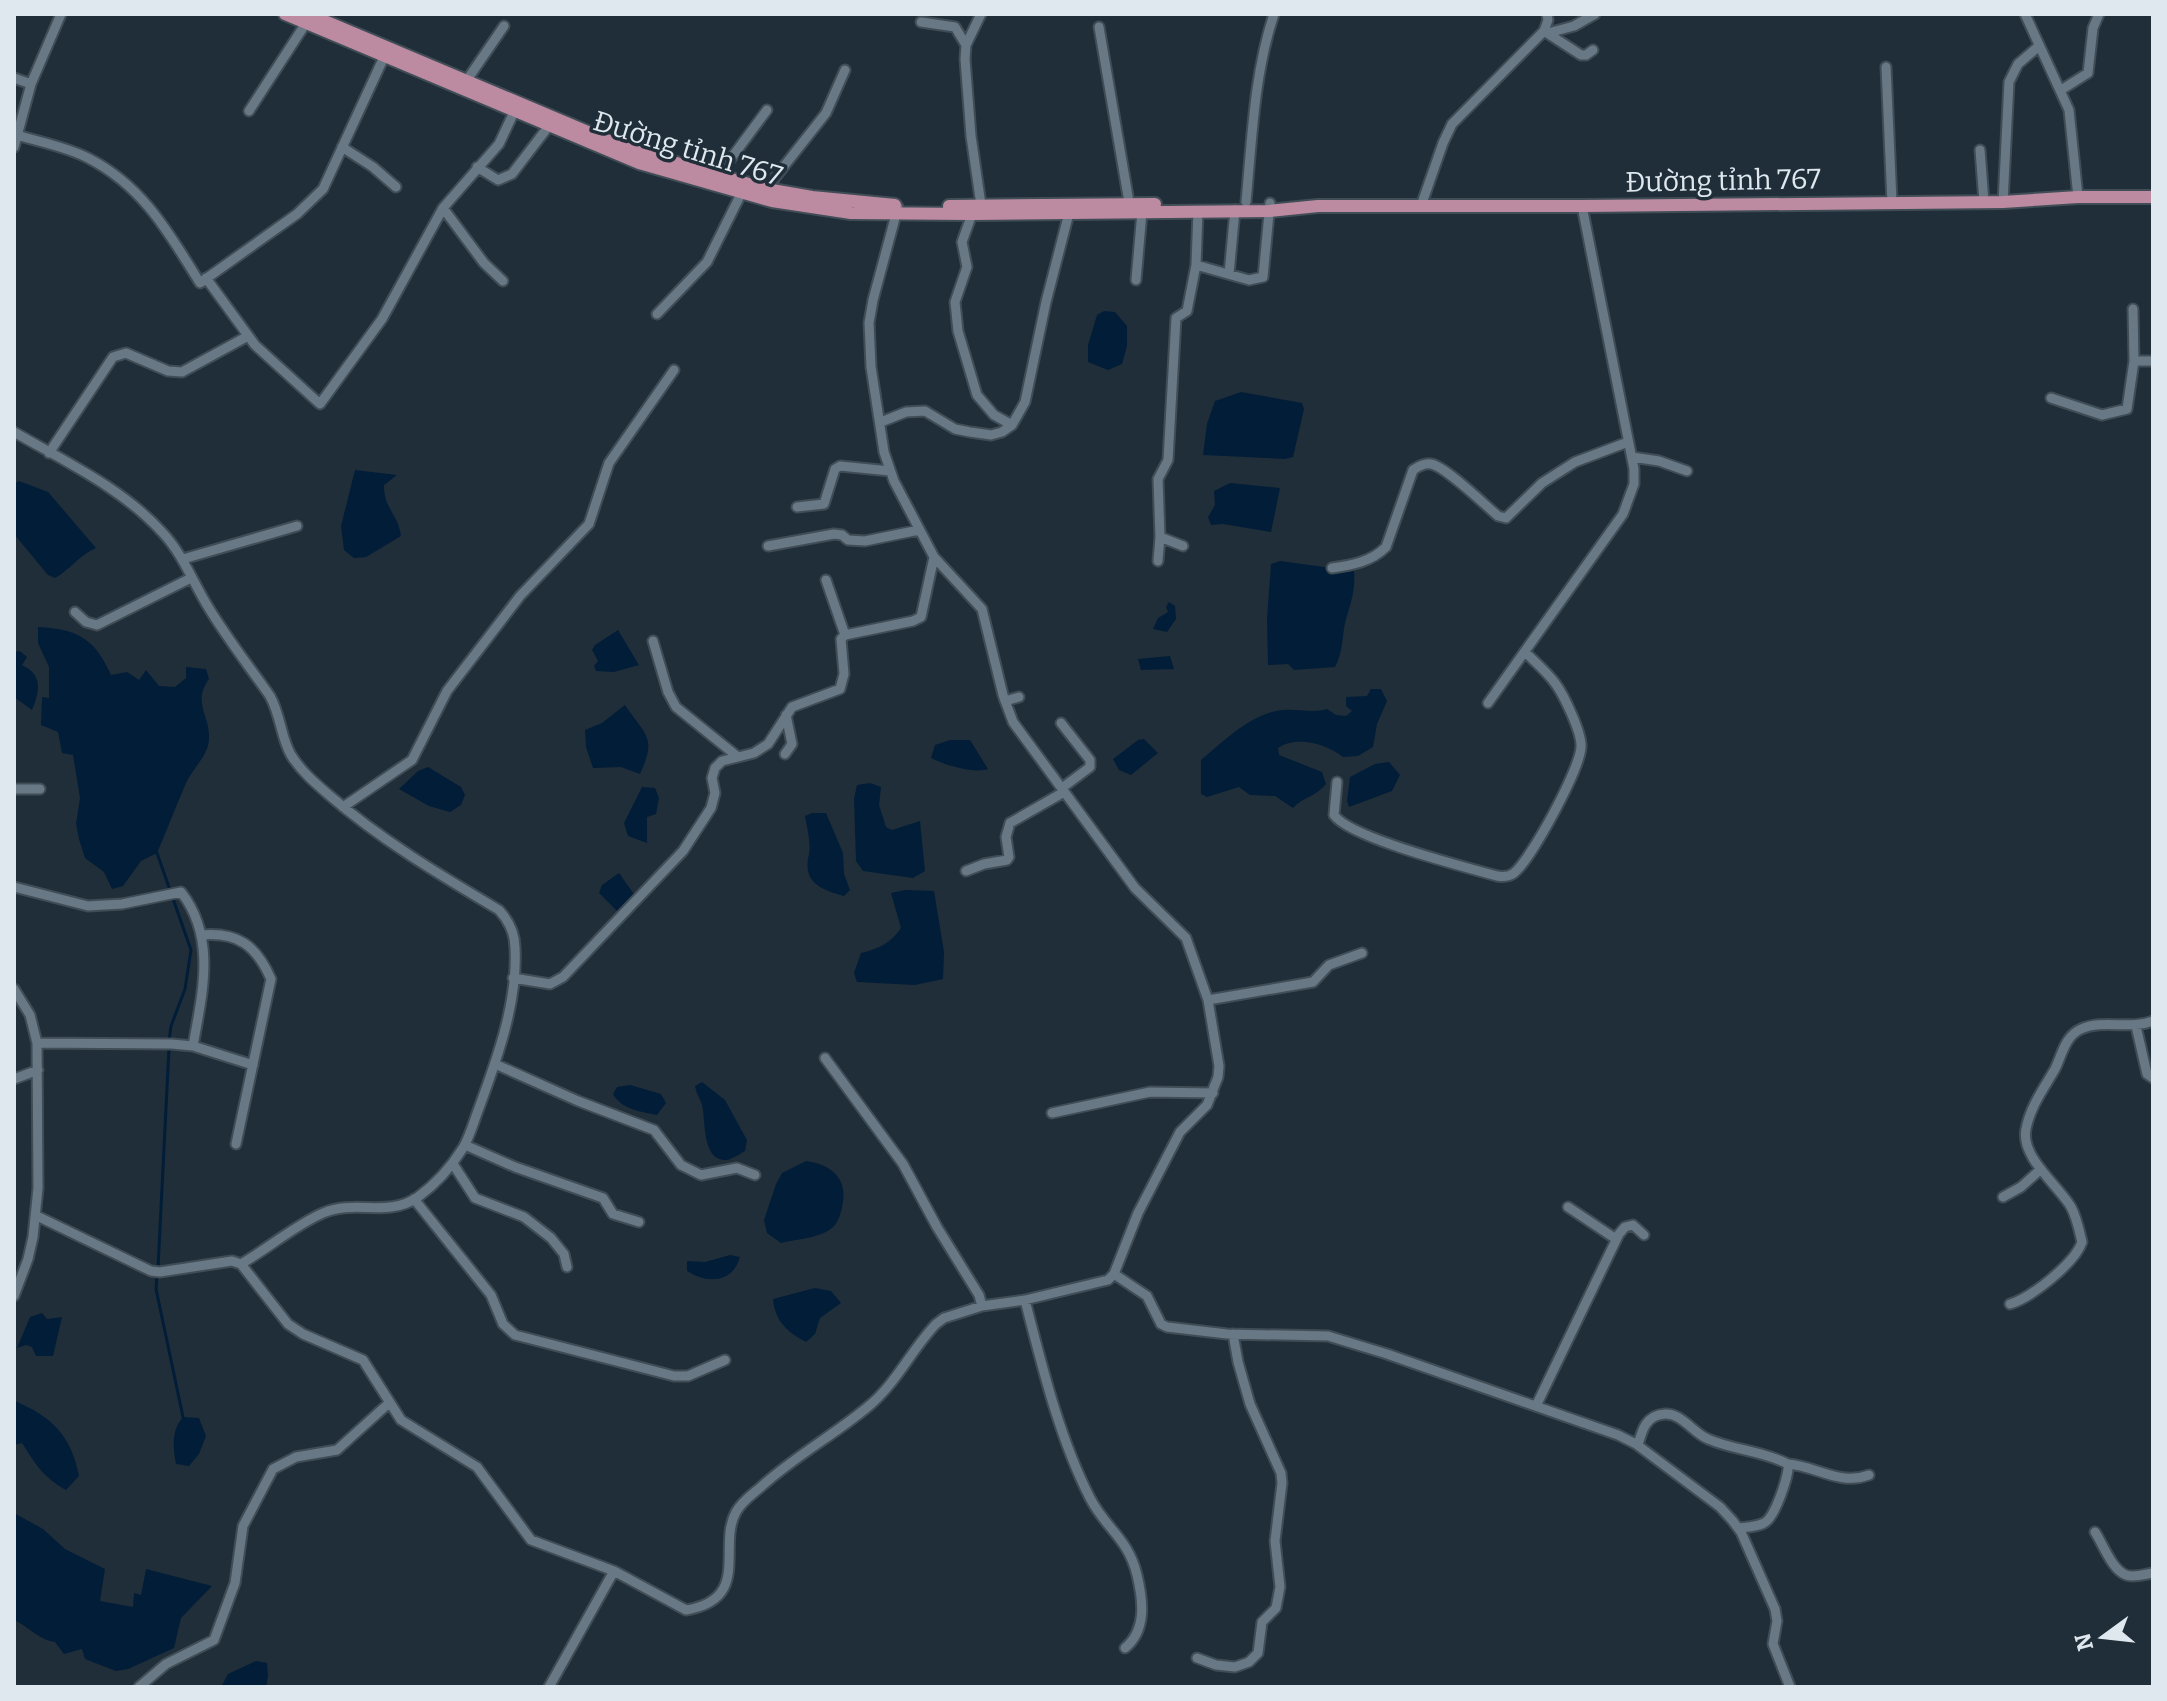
<svg xmlns="http://www.w3.org/2000/svg" width="2167" height="1701" font-family="Bitter,serif">
  <style>
    .water { fill: #021d38 }
    .lines { fill: none; stroke-linecap: round; stroke-linejoin: round }
    .stream { stroke: #021d38; stroke-width: 3 }
    .minor-casing { stroke: #404d56; stroke-width: 13 }
    .major-casing { stroke: #404d56; stroke-width: 16 }
    .minor { stroke: #687885; stroke-width: 9 }
    .major { stroke: #bd8ba1; stroke-width: 12 }
    .labels { text-anchor: middle; stroke-width: 7; stroke-linejoin: round; paint-order: stroke }
    .street-label { font-size: 28px; fill: #dfe8ef; stroke: #202e39 }
  </style>
  <rect width="100%" height="100%" fill="#202e39"/>
  <!-- water -->
  <path class="water" d="M1104,311l11,1 12,14v20l-5,18 -14,6 -20,-8v-17l9,-30z
    M1241,392l61,11 2,6 -11,48 -8,2 -82,-4 4,-31 8,-23z
    M355,470l42,5 -13,10c0,25 14,28 17,51l-35,21 -12,1 -10,-8 -3,-24z
    M19,481l29,11 48,56c-17,7 -25,21 -41,30l-7,-3 -34,-41v-50z
    M1230,483l50,5 -9,44 -48,-8 -12,1 -3,-8 7,-12 -1,-14z
    M1280,561l74,10c2,19 -4,34 -9,52 -3,15 -2,29 -10,44l-41,3 -6,-6 -20,1 -1,-46 4,-55z
    M1169,602l6,4 1,13 -9,13 -14,-3 5,-11 10,-6 -2,-5z
    M38,627c40,2 57,12 73,48l16,-3 12,8 7,-10 13,16 16,1 11,-9v-11l20,2 3,10c-17,24 1,36 0,59 0,18 -16,29 -23,45 -10,23 -19,47 -29,70l-16,8 -18,25 -11,3 -8,-17 -19,-14 -6,-19 -3,-15 4,-26 -7,-43 -11,-2 -4,-21 -17,-7 1,-28 7,1v-31l-11,-24z
    M618,630l21,35 -25,7 -18,-1 -2,-5 4,-5 -6,-11 3,-5z
    M20,651l7,6 -5,8c21,10 18,26 10,45l-18,-13v-45z
    M1170,656l4,13 -33,1 -3,-11z
    M1371,689h10l6,12 -10,23 -4,23 -15,9 -15,1c-16,-13 -46,-22 -65,-9l1,7 43,17 4,12c-9,12 -23,13 -33,24l-18,-12 -25,-1 -11,-8 -32,10 -6,-3v-34c22,-18 46,-43 75,-49 17,-4 33,3 51,-2l9,6 10,1 6,-5 -6,-5v-9l21,-1z
    M625,705c21,31 32,32 15,69l-19,-7 -28,1 -7,-21 -1,-17 17,-7z
    M1144,739l14,14 -27,22 -12,-5 -6,-11 25,-19z
    M950,740h20l18,29c-14,5 -43,-4 -57,-11l4,-13z
    M1389,762l11,13 -8,16 -43,16 -2,-6 3,-24 25,-13z
    M428,767l33,20 4,8 -4,10 -11,7 -21,-6 -30,-17 19,-18z
    M870,783l11,4 -2,18 7,22 6,3 28,-9 5,50 -12,7 -50,-7 -7,-10 -2,-62 3,-14z
    M642,787l13,1 4,10 -3,16 -9,3v26l-19,-7 -4,-13z
    M812,813h14l17,40 1,21 6,16 -6,6c-24,-7 -42,-14 -35,-42 2,-11 -2,-27 -4,-38z
    M619,873l17,24 -18,15 -19,-19 3,-8z
    M905,890l29,1 10,61 -1,27 -28,6 -58,-3 -3,-9 7,-20c17,-4 30,-10 40,-25l-10,-35z
    M702,1082l23,18 22,40 -2,11c-5,3 -13,8 -18,9 -26,2 -21,-41 -25,-55 -2,-7 -6,-12 -7,-19z
    M630,1085l31,9 5,9 -9,12c-16,-3 -36,-6 -44,-21l4,-7z
    M806,1161c22,3 41,15 37,40 -1,8 -3,17 -8,24 -11,13 -38,14 -54,18l-14,-10 -3,-13 12,-36 6,-11z
    M730,1255l10,2c-7,26 -33,27 -53,14v-10l18,1z
    M815,1288l16,3 10,12 -21,15 -5,16 -9,8c-19,-10 -31,-21 -33,-43z
    M42,1313l5,6 15,-2 -9,39h-17l-4,-9 -6,-2 -9,3 13,-31z
    M15,1401c37,16 56,34 64,75l-13,14c-24,-14 -29,-24 -44,-47l-8,2z
    M183,1417l16,1 7,18 -7,18 -10,12 -13,-2c-3,-17 -5,-33 7,-47z
    M14,1513l29,16 22,20 40,20 -5,32 33,6 1,-14 7,2 5,-26 66,17 -31,32 -7,30 -46,21 -12,2 -31,-12 -3,-10 -18,5 -9,-12c-16,-2 -26,-15 -41,-22z
    M256,1661l11,2 1,13 -2,11h-45l7,-13z"/>
  <g class="lines">
    <!-- stream -->
    <path class="stream" d="M157,853l34,97 -6,39 -14,37 -2,15
      M158,1268l11,-220
      M157,1276l-1,13 27,128"/>
    <!-- minor casing -->
    <g class="minor-casing">
      <path id="minor" d="M2025,14l44,96 9,87
        M921,22l34,5 11,18
        M1099,27l30,175
        M1544,31l37,24h5l7,-5
        M1548,33l26,-7 21,-12
        M1886,67l6,136
        M14,78l17,6
        M467,80l37,-54
        M2061,90l27,-17 5,-45 6,-14
        M249,111l57,-88
        M17,135c23,7 50,12 71,23 55,28 81,75 112,125l97,-69 26,-25 61,-132
        M14,147l17,-63 30,-70
        M342,147l31,20 23,20
        M1980,150l4,52
        M477,167l21,13 14,-6 36,-47
        M718,176l49,-66
        M766,189l60,-76 19,-43
        M1246,202c6,-63 8,-128 28,-188
        M2003,202l6,-120 9,-18 21,-18
        M981,205l-10,-69 -6,-77 1,-14 15,-31
        M1421,206l22,-63 9,-19 92,-93 4,-11 -1,-6
        M443,208l41,55 19,18
        M972,214l-10,28 5,25 -12,35 3,29 19,64 17,20 18,10
        M1196,265l53,15 14,-3 7,-74
        M1229,274l6,-64
        M206,278l49,67 65,59 62,-85 61,-111 56,-64 15,-32
        M1136,280l6,-68
        M657,314l50,-52 34,-68
        M2134,361h19
        M2051,398l51,17 25,-6 7,-48 -1,-52
        M881,422l25,-10 19,-1 30,18 15,3 21,3 11,-3 10,-7 13,-23 21,-100 23,-89
        M14,432c50,29 108,56 148,100 20,21 30,48 45,73 19,32 42,61 63,91 11,20 11,42 21,59 10,16 24,28 38,40 52,45 111,80 170,115 10,11 16,23 16,38 3,54 -18,111 -36,160 -5,13 -9,28 -16,40 -12,19 -27,36 -45,49 -30,21 -63,2 -95,16 -26,11 -56,36 -82,51
        M49,453l64,-96 13,-4 42,18 14,1 66,-36
        M1632,457l27,4 28,10
        M797,507l27,-3 11,-35 5,-3 50,5
        M1160,537l23,9
        M768,546l66,-12 8,1 6,5 17,1 54,-11
        M183,559l114,-33
        M1158,561l2,-24 -2,-58 10,-19 8,-142 11,-7 9,-46 2,-54
        M1332,568c20,-3 39,-6 54,-21l27,-77c6,-4 12,-7 18,-6 14,2 54,41 67,52l8,2 36,-35 33,-21 53,-20
        M826,580l19,55
        M75,612l11,10 11,3 94,-47
        M653,641l15,51 8,15 62,50
        M1005,701l14,-4
        M1488,703l135,-189 11,-30v-15l-52,-263
        M1061,723l29,37v7l-28,21
        M785,754l7,-10 -6,-29
        M1337,782l-3,33c16,23 131,52 163,61 6,1 12,1 17,-3 18,-15 66,-104 67,-126 1,-14 -17,-52 -26,-64 -8,-11 -20,-21 -30,-31
        M14,789h26
        M343,807l69,-47 35,-69 73,-95 69,-72 20,-61 65,-93
        M966,871l18,-7 23,-4 2,-3 -3,-20 4,-14 54,-31
        M14,887l74,19 34,-2 59,-12c36,46 21,102 12,154
        M201,935c37,-3 55,10 70,44l-35,165
        M513,978l37,6 13,-7 120,-126 28,-43 4,-15 -3,-15 3,-10 7,-7 32,-8 14,-9 24,-37 48,-18 4,-15 -3,-35 4,-4 68,-14 8,-4 13,-60
        M14,989l16,26 7,28 1,145 -5,49 -5,22 -14,37
        M1208,1000l105,-18 16,-17 33,-12
        M2136,1026l11,48 6,4
        M37,1043l135,1 21,2 60,19
        M825,1058l78,106 34,63 42,68 3,11
        M495,1064l83,37 76,29 27,35 20,10 36,-7 18,7
        M14,1079l24,-9
        M1052,1113l98,-21 63,1
        M465,1145l50,22 88,31 10,16 26,8
        M453,1164l22,34 49,19 27,21 13,16 3,13
        M2003,1197l18,-10 20,-18
        M414,1199l77,96 12,29 12,11 159,41h14l37,-16
        M1568,1207l48,32
        M37,1216l114,55 9,1 72,-11 9,3 47,60 15,10 60,26 38,60 76,47 54,73 83,31 72,39c66,-11 31,-64 50,-98 6,-11 17,-18 26,-26 34,-31 74,-52 108,-81 27,-23 42,-56 66,-81l8,-6 38,-12 43,-6 83,-20 6,-6 24,-61 42,-81 27,-27 11,-28 1,-11 -11,-66 -22,-62 -51,-50 -122,-166 -10,-27 -21,-86 -48,-52 -40,-76 -10,-29 -13,-85 -2,-44 4,-23 25,-93
        M1114,1274l33,22 14,28 6,3 60,7 101,2 59,18 231,81 18,9 84,63 12,13 9,12 34,77 2,12 -4,23 17,43
        M1025,1300c17,66 34,137 65,198 16,31 38,40 47,77 6,25 10,55 -12,73
        M2010,1304c21,-6 65,-41 72,-62 -3,-12 -5,-24 -11,-35 -12,-21 -51,-50 -45,-78 4,-22 18,-41 29,-60 7,-14 10,-33 26,-40 22,-10 49,1 72,-8
        M1536,1406l83,-172 6,-7 8,-2 11,10
        M1638,1445c4,-15 8,-30 27,-31 17,-1 28,19 43,25 25,11 55,12 80,25 2,9 -13,54 -24,59 -7,4 -18,4 -26,5
        M1788,1464c28,2 52,22 81,11
        M2095,1532c8,12 17,38 31,43 8,3 19,-1 27,-2
        M1197,1658l19,7 19,2 14,-5 9,-9 4,-31 14,-14 4,-21 -5,-46 7,-58 -1,-10 -31,-69 -12,-42 -5,-28
        M139,1687l27,-23 48,-24 21,-57 8,-57 30,-57 23,-12 41,-7 52,-47
        M549,1687l65,-116"/>
    </g>
    <!-- major casing -->
    <g class="major-casing">
      <path id="major" d="M285,14l354,149 133,38 79,12 121,1 297,-3 49,-5h264l421,-4 75,-5h75
        M308,14l320,135 138,40 46,8 83,8
        M949,206l206,-2"/>
    </g>
    <!-- minor -->
    <use href="#minor" class="minor"/>
    <!-- major -->
    <use href="#major" class="major"/>
  </g>
  <g class="labels">
    <!-- street labels -->
    <g class="street-label">
      <text transform="translate(688 148) rotate(17)" y="10">Đường tỉnh 767</text>
      <text transform="translate(1723 180) rotate(-1)" y="10">Đường tỉnh 767</text>
    </g>
  </g>
  <!-- border -->
  <rect width="2167" height="1701" fill="none" stroke="#dfe8ef" stroke-width="32"/>
  <!-- north arrow -->
  <g transform="translate(2103 1637) rotate(255)" stroke="#202e39" stroke-width="6" paint-order="stroke">
  <path d="M0-6L14 30L0 20L-14 30Z" fill="#dfe8ef"/>
  <text y="-12" font-size="22" font-weight="bold" text-anchor="middle" fill="#dfe8ef">N</text>
  </g>
</svg>
